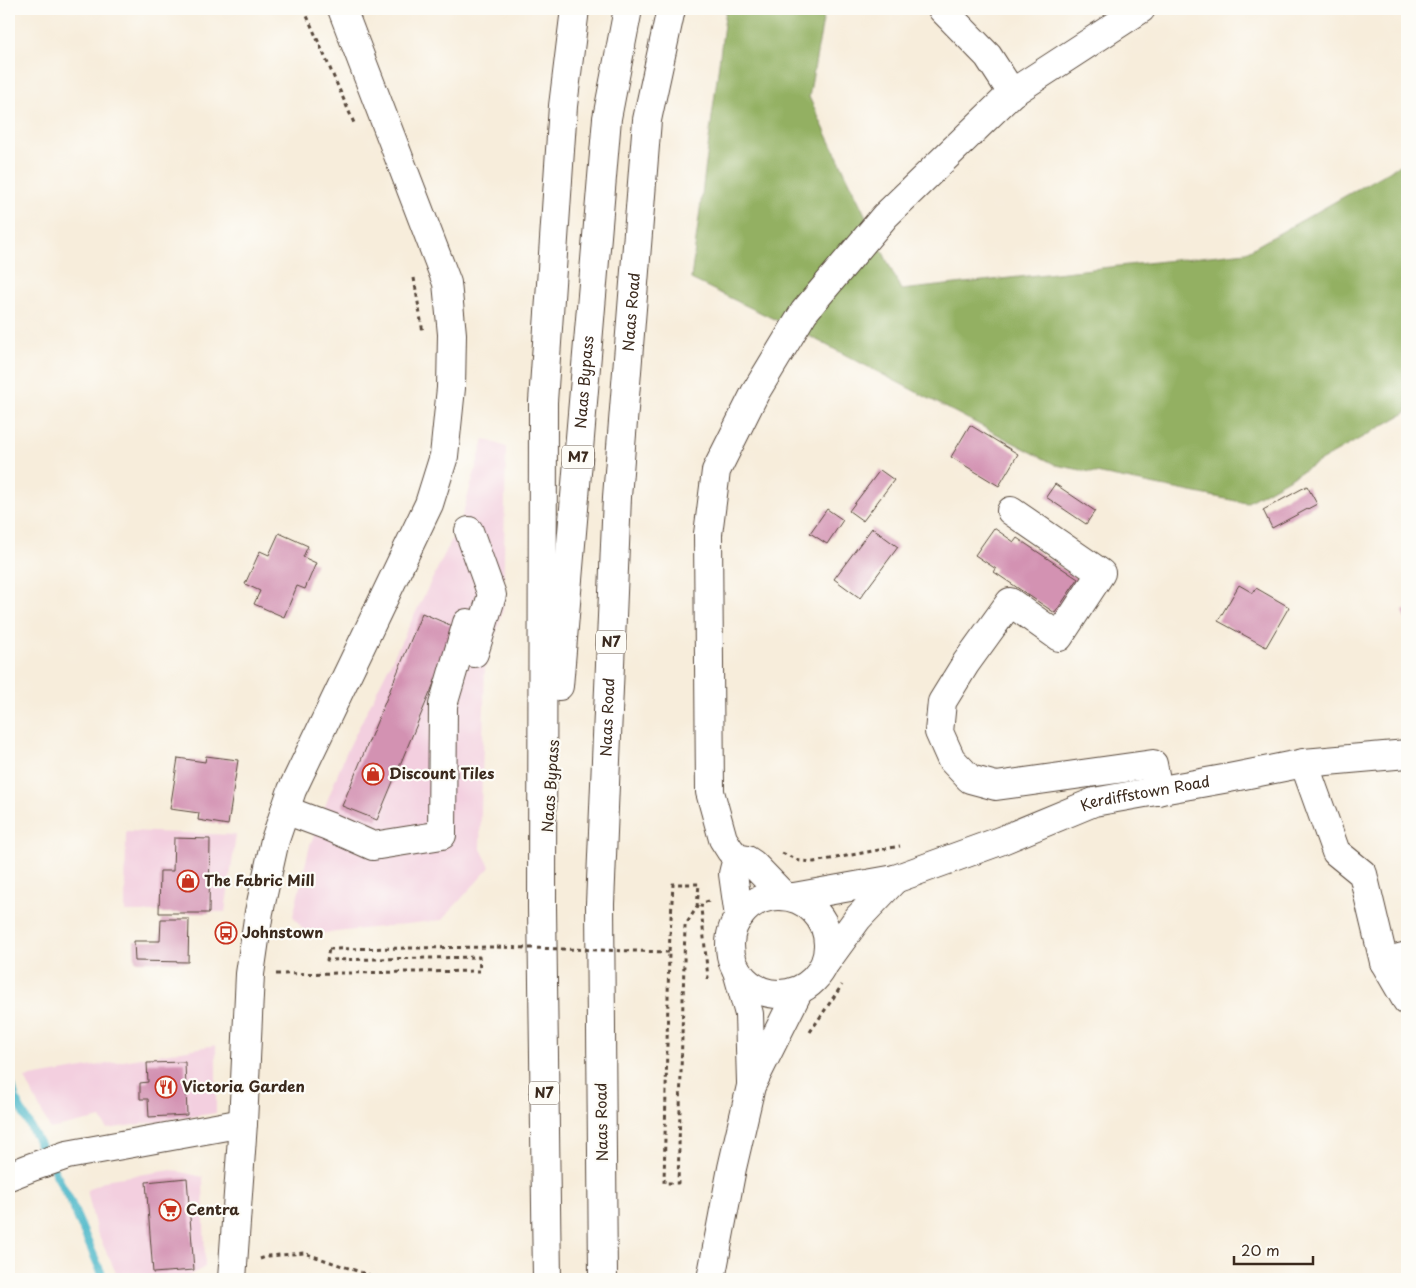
<svg xmlns="http://www.w3.org/2000/svg" width="1416" height="1288" font-family="'Playpen Sans',sans-serif">
  <style>
    .built { fill: #f3cfdf }
    .forest { fill: #93b062; stroke: #676d40 }
    .lines { fill: none; stroke-linecap: round; stroke-linejoin: round }
    .stream { stroke: #4db8c9; stroke-width: 8 }
    .building { fill: #d392b2 }
    .minor-casing { stroke: #57473a; stroke-width: 30 }
    .highway-casing { stroke: #57473a; stroke-width: 30 }
    .path { stroke: #57473a; stroke-width: 3; stroke-dasharray: 4 4; stroke-linecap: butt }
    .minor { stroke: #fff; stroke-width: 28 }
    .highway { stroke: #fff; stroke-width: 28 }
    .path-bridge { stroke: #57473a; stroke-width: 3; stroke-dasharray: 4 4; stroke-linecap: butt }
    .labels { text-anchor: middle; stroke-width: 4.5; stroke-linejoin: round; paint-order: stroke }
    .shield { fill: #fdfcf7; stroke: #75695f; stroke-width: 1 }
    .shield-label { font-size: 14px; font-weight: bold; fill: #3b2a1e }
    .street-label { font-size: 15px; fill: #3b2a1e; stroke: #fdfcf7 }
    .poi-label { font-size: 15px; font-weight: bold; fill: #3b2a1e; stroke: #fdfcf7; text-anchor: start }
  </style>
  <rect width="100%" height="100%" fill="#fdfcf7"/>
  <filter id="ink" filterUnits="userSpaceOnUse"><feTurbulence type="fractalNoise" baseFrequency=".02" numOctaves="2"/><feDisplacementMap in="SourceGraphic" scale="10" xChannelSelector="R" yChannelSelector="G"/><feConvolveMatrix kernelMatrix="1 2 1 2 8 2 1 2 1" color-interpolation-filters="sRGB"/></filter>
  <filter id="wash" filterUnits="userSpaceOnUse"><feTurbulence type="fractalNoise" baseFrequency=".0096" numOctaves="4" result="noise"/><feDisplacementMap in="SourceGraphic" scale="20" xChannelSelector="R" yChannelSelector="G"/><feGaussianBlur stdDeviation="1.12" result="paint"/><feColorMatrix in="noise" values="0 0 0 0 0 0 0 0 0 0 0 0 0 0 0 0 0 1.4 0 .05"/><feComposite in="paint" operator="in"/></filter>
  <g filter="url(#wash)">
    <rect width="100%" height="100%" fill="#f7eddb"/>
    <!-- built -->
    <path class="built" d="M484,439l22,8 -3,163 -18,58 -5,179 10,20 -48,53 -123,14 -15,-3 -11,-15 17,-71 35,-90 115,-232z
      M126,831l110,4 -11,77h-100z
      M216,1045v68l-109,16 -6,-11 -51,11 -25,-51z
      M172,1170l31,7 2,90 -22,12h-64l-23,-49 -9,-40 23,-11z"/>
    <!-- forest -->
    <path class="forest" d="M726,9h99l-16,88 92,193 345,-38 161,-91v251l-161,91 -190,-38 -245,-128 -120,-58z"/>
    <g class="lines">
      <!-- stream -->
      <path class="stream" d="M9,1075l7,25 54,100 34,79"/>
    </g>
    <g id="blocks">
      <!-- building -->
      <path class="building" d="M970,425l48,29 -19,32 -48,-29z
        M880,470l14,10 -31,41 -14,-10z
        M1055,484l40,27 -9,13 -40,-27z
        M1307,486l10,18 -45,24 -9,-18z
        M827,509l16,11 -16,24 -17,-11z
        M872,528l26,19 -38,51 -26,-19z
        M994,528l20,14 3,-4 61,41 -23,34 -61,-41 2,-3 -21,-14z
        M279,533l29,13 -5,11 13,6 -11,26 -8,-3 -13,31 -30,-13 6,-13 -15,-7 15,-33 9,4z
        M1239,585l14,8 3,-5 33,19 -23,40 -48,-26z
        M1407,609v14l-4,-12z
        M422,613l35,15 -80,192 -35,-14z
        M206,756l32,4 -10,65 -30,-5 1,-7 -29,-4 8,-51 27,4z
        M174,838l36,1 -1,74h-50l1,-42h13z
        M161,919h28l-1,43 -53,-1 -1,-20h26z
        M185,1062l2,53 -38,2 -1,-18h-8v-16l8,-1 -1,-19z
        M187,1178l7,92 -41,3 -7,-91z"/>
    </g>
  </g>
  <g filter="url(#ink)">
    <use href="#blocks" fill-opacity="0" stroke="#57473a" stroke-width="1"/>
    <g class="lines">
      <!-- minor casing -->
      <g class="minor-casing">
        <g id="minor">
          <path d="M942,9l46,47 24,37"/>
          <path d="M1011,511l90,62 -42,64 -49,-35 -44,61 -24,39 -3,30 12,27 19,20 26,7 157,-22 5,27"/>
          <path d="M469,531l23,64 -18,58"/>
          <path d="M1304,763l32,89 27,22 21,88 23,-6"/>
          <path d="M285,810l43,16 45,20 69,-11 1,-130 24,-82"/>
          <path d="M737,858l-4,16 6,43"/>
          <circle cx="779" cy="945" r="49"/>
          <path d="M784,896l-31,-32 -6,-4 -10,-2 -7,-8 -7,-11 -13,-47 -2,-258 8,-63 39,-78 49,-81 81,-96 127,-123 129,-84"/>
          <path id="s1" d="M794,897l101,-18 105,-38 94,-39 135,-24 75,-15 103,-9"/>
          <path d="M826,962l32,-44 37,-39"/>
          <path d="M1384,962l21,36 2,3"/>
          <path d="M737,971l12,43 2,68"/>
          <path d="M9,1176l23,-9 35,-12 176,-32"/>
          <path d="M232,1279l11,-156 7,-149 9,-62 16,-72 17,-50 137,-286 15,-48 7,-68 1,-54 -5,-51 -105,-274"/>
          <path d="M711,1279l21,-111 19,-82 47,-94"/>
        </g>
      </g>
      <!-- highway casing -->
      <g class="highway-casing">
        <g id="highway">
          <path id="s2" d="M559,686l48,-568 21,-109"/>
          <path d="M547,1279l-5,-372 1,-505 20,-296 12,-97"/>
          <path id="s3" d="M603,1279l-3,-375 17,-407 30,-377 24,-111"/>
        </g>
      </g>
      <!-- path -->
      <path class="path" d="M304,9l50,114
        M414,278l9,55
        M782,853l18,8 14,1 86,-16
        M709,901l-7,2 -1,5 7,70 2,3
        M697,907l2,-23h-26l-4,68 -5,231h14l7,-257 12,-19 4,1
        M276,974l204,-3 -1,-14 -152,3 2,-11
        M810,1032l32,-47
        M260,1259l8,-3 36,-3 62,21 12,5"/>
      <!-- minor -->
      <use href="#minor" class="minor"/>
      <!-- highway -->
      <use href="#highway" class="highway"/>
      <!-- path-bridge -->
      <path class="path-bridge" d="M329,949l165,-2 175,5"/>
    </g>
  </g>
  <!-- icons -->
  <defs>
    <g id="shop-ring" transform="scale(1.125)"><circle r="9.5" fill="#fdfcf7" stroke="#c8321e" stroke-width="1.5"/><path d="M-5-2.5h2.3a2.7 3.5 0 0 1 5.4 0H5L5.5 6h-11ZM-1.5-2.5h3a1.5 2.3 0 0 0-3 0Z" fill="#c8321e"/></g>
    <g id="bus-ring" transform="scale(1.125)"><circle r="9.5" fill="#fdfcf7" stroke="#c8321e" stroke-width="1.5"/><path d="M-5-6H5V4H4V6H2V4H-2V6H-4V4H-5ZM-3.5-4V0h7V-4ZM-3.5 1.2v1.5H-2V1.2ZM2 1.2v1.5H3.5V1.2Z" fill="#c8321e"/></g>
    <g id="restaurant-ring" transform="scale(1.125)"><circle r="9.5" fill="#fdfcf7" stroke="#c8321e" stroke-width="1.5"/><path d="M-5-6h1v4h1v-4h1v4h1v-4h1v5L-1.5 .5V6h-2V.5L-5-1ZM5-6V6H3V1.5H1.5Q1.5-4 5-6Z" fill="#c8321e"/></g>
    <g id="supermarket-ring" transform="scale(1.125)"><circle r="9.5" fill="#fdfcf7" stroke="#c8321e" stroke-width="1.5"/><path d="M-6-5.5h2.5l.6 2H6L4.5 2H-2.5L-4.4-4H-6ZM-1.5 3.2a1.3 1.3 0 1 0 .1 0ZM3 3.2a1.3 1.3 0 1 0 .1 0Z" fill="#c8321e"/></g>
  </defs>
  <g fill-rule="evenodd">
    <use href="#shop-ring" x="373" y="774"/>
    <use href="#shop-ring" x="188" y="881"/>
    <use href="#bus-ring" x="226" y="933"/>
    <use href="#restaurant-ring" x="166" y="1087"/>
    <use href="#supermarket-ring" x="170" y="1210"/>
  </g>
  <g class="labels">
    <!-- shield labels -->
    <g class="shield">
      <rect x="562" y="445.5" width="32" height="23" rx="4"/>
      <rect x="596" y="630.5" width="30" height="23" rx="4"/>
      <rect x="529" y="1081.5" width="30" height="23" rx="4"/>
    </g>
    <g class="shield-label">
      <text x="578" y="462">M7</text>
      <text x="611" y="647">N7</text>
      <text x="544" y="1098">N7</text>
    </g>
    <!-- street labels -->
    <g class="street-label">
      <text dy="5" stroke="none"><textPath href="#s3" startOffset="968">Naas Road</textPath></text>
      <text dy="5" stroke="none"><textPath href="#s2" startOffset="305">Naas Bypass</textPath></text>
      <text dy="5" stroke="none"><textPath href="#s3" startOffset="562">Naas Road</textPath></text>
      <text transform="translate(551 786) rotate(-86)" y="5">Naas Bypass</text>
      <text dy="5" stroke="none"><textPath href="#s1" startOffset="368">Kerdiffstown Road</textPath></text>
      <text transform="translate(602 1122) rotate(-91)" y="5">Naas Road</text>
    </g>
    <!-- poi labels -->
    <g class="poi-label">
      <text x="389" y="779">Discount Tiles</text>
      <text x="204" y="886">The Fabric Mill</text>
      <text x="242" y="938">Johnstown</text>
      <text x="182" y="1092">Victoria Garden</text>
      <text x="186" y="1215">Centra</text>
    </g>
  </g>
  <!-- margin -->
  <rect width="1416" height="1288" fill="none" stroke="#fdfcf7" stroke-width="30"/>
  <!-- scale -->
  <path d="M1234 1256v8h79v-8" fill="none" stroke="#3b2a1e" stroke-width="2.5"/>
  <text x="1241" y="1256" font-size="15" fill="#3b2a1e" stroke="#fdfcf7" stroke-width="4" paint-order="stroke">20 m</text>
</svg>
